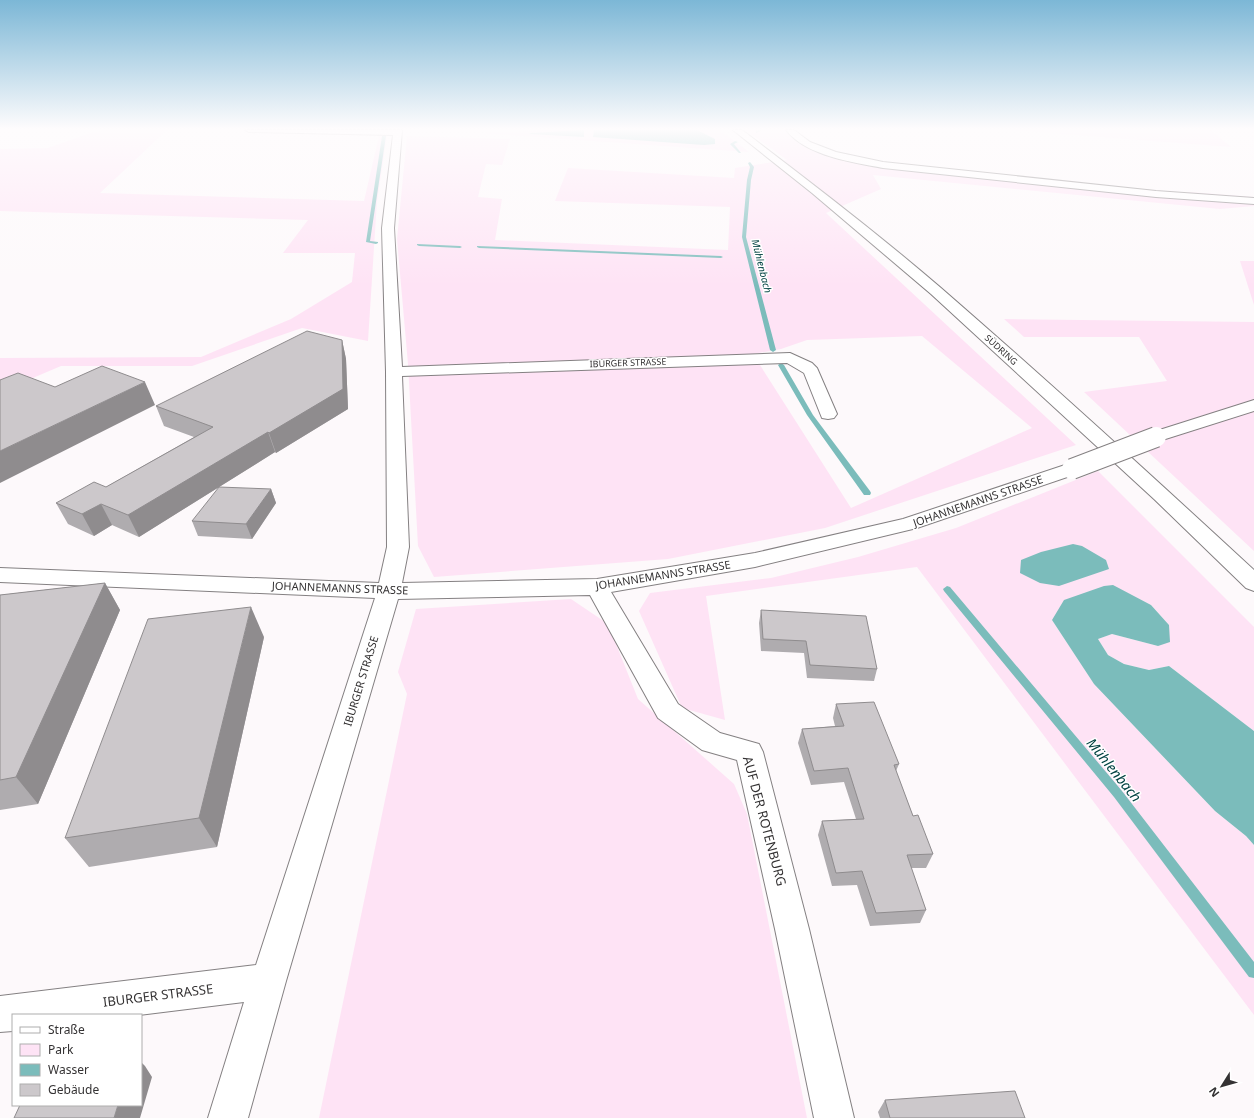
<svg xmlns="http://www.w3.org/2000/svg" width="1254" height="1118" font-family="'Noto Sans',sans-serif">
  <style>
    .green { fill: #fee3f5; fill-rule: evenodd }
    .water { fill: #7bbcbb }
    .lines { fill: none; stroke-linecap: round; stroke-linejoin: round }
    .stream { fill: #7bbcbb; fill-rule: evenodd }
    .street-casing { stroke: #848082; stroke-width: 2 }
    .secondary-casing { stroke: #848082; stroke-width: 2 }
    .street { fill: #fff; fill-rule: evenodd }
    .secondary { fill: #fff; fill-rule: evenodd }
    .street-bridge-casing { stroke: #848082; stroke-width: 22; stroke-linecap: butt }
    .street-bridge { stroke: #fff; stroke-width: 20 }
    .wall { fill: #afacaf }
    .shaded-wall { fill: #8f8c8e }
    .building { fill: #ccc8cb; stroke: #8f8c8e }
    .labels { text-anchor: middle; stroke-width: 3; stroke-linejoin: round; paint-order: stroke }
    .far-street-label { font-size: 9px; fill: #343233; stroke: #fff }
    .far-water-label { font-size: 10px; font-style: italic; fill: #014141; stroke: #fff }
    .street-label { font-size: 11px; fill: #343233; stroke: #fff }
    .near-street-label { font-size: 13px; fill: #343233; stroke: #fff }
    .near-water-label { font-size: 14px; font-style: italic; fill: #014141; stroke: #fff }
  </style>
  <rect width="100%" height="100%" fill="#fdf9fb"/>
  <!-- green -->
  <path class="green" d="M105,130h62l-67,63 264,8 15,-65h8l-10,65 -9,140 -66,-13 -110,38h-131l-61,26v-34l201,-1 90,-38 61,-37 3,-29h-72l25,-33 -308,-9v-62l48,-1 45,-16z
    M547,130h33l-51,4 54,3 1,-7h10l-1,7 122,2 -18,-9h23l29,22 -269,-19z
    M746,130h39l18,14 44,15 320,39 23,-6 64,5v9l-34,3 -347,-34 8,14 -55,24 250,232 -251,83 -157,31 -234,18 -16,-31 -10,-182 -11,-125 10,-103 103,3 -8,26 -16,-1 -8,33 24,2 -7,41 233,10 2,-43 -175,-6 13,-33 166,10 1,-10 52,-8zM922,336l110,92 -181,80 -98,-154 28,-5 26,-9z
    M1009,130h202l20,17z
    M1240,261h14v44z
    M1004,319l250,3v229l-170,-159 83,-11 -28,-44h-115z
    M1098,471l156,156v104l-85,-65 -20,4 -25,-6 -16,-9 -10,-16 14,-5 46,12 11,-21 -18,-20 -38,-19 -61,34 42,64 121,127 31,25 8,9v170l-337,-448 -211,29 19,124 -43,-12 -43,-97 11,-18 121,-15 87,-21 98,-29z
    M571,599l37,25 30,75 96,85 13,30 60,304h-488l88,-424 -9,-22 18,-63z"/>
  <!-- water -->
  <path class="water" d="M584,130v7l-55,-3 2,-1z
    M594,130h103l18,9v5l-11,1 -111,-8z
    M1073,544l9,2 24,14 3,9 -50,17 -19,-3 -20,-10 1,-13 20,-8z
    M1113,585l38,20 18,20 1,17 -12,4 -46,-12 -14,5 10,16 16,9 25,6 20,-4 85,65v114l-8,-9 -31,-25 -121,-127 -42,-64 12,-20 40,-14z"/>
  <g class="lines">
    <!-- stream -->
    <path class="stream" d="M759,130h3l-6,3v-2z
      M384,135l2,1 -16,105 8,1v1l-2,1 -10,-2 16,-106z
      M735,141l3,1 -4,2 7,9h-2l-9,-9z
      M750,162l4,5 -3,13 -5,57 30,113 -3,2 -3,-2 -28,-113 5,-57 3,-13 -2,-4z
      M417,244l43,2 2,1 -2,1 -41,-2 -2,-1z
      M477,246l244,10 2,1 -2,1 -242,-10 -2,-1z
      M781,363l3,2 29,50 57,76 1,2 -1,2h-6l-57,-80 -29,-50z
      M947,586l3,1 172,204 132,171v16l-5,-1 -135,-180 -170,-206 -1,-2z"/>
    <!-- street casing -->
    <g class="street-casing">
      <path id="street" d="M245,130h157l-8,98 8,139 388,-14 22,10 5,5 20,46 -3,4 -6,1 -6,-1 -18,-45 -17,-10 -385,13 7,171 -7,36 195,-4 158,-26 148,-34 162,-54 7,-2 7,2 3,4 -3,4 -162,55 -162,39 -144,25 67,112 42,29 39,11 4,8 46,177 45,189h-40l-39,-189 -38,-169 -35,-10 -44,-32 -68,-123 -192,4 -112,382 -38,137h-40l36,-116 -105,13h-126v16l-13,1v-36l256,-31 119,-367 -375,-16v-14l379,15 8,-36 -1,-175 -4,-144 11,-93 -144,-3z
        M786,130h8l16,12 26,10 47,10 273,29 98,7v6l-98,-7 -273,-29c-31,-6 -77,-12 -97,-38z
        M1254,400v11l-98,31 -6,-1 -3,-4 3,-4z"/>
    </g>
    <!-- secondary casing -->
    <g class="secondary-casing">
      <path id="secondary" d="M733,130h9c67,51 135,103 199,158 106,92 210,187 313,282v21l-8,-3 -92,-89 -223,-205 -119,-101z"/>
    </g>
    <!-- street -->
    <use href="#street" class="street"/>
    <!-- secondary -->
    <use href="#secondary" class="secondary"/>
    <!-- street-bridge casing -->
    <g class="street-bridge-casing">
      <path id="street-bridge" d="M1072,469l84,-32"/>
    </g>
    <!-- street-bridge -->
    <use href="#street-bridge" class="street-bridge"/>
  </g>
  <!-- wall -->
  <path class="wall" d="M342,340l4,19 2,50 -72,44 -1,-1 -136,85 -27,-12 -18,11 -26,-12 -12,-21 50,-16 88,-50 -30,-11 -8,-20z
    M271,489l5,14 -24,36 -54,-3 -6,-15z
    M105,583l15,27 -82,194 -38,6v-215z
    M761,610l116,59 -3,12 -67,-3 -3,-25 -43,-2 -2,-28z
    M264,637l-47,210 -128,20 -24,-29z
    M836,704l63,60 -3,7 17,45 20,38 -7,14h-15l15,42 -6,13 -50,3 -13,-41 -25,1 -14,-51 4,-14 34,-2 -12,-37 -33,3 -13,-42 4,-14 33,-3 -2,-8z
    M885,1100l140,18h-145l-2,-6z"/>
  <!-- shaded-wall -->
  <path class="shaded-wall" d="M342,340l4,19 2,50 -72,44 -7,-20z
    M145,382l10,23 -155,78v-32z
    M268,432l7,20 -136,85 -11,-22z
    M271,489l5,14 -24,36 -6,-15z
    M101,504l11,21 -18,11 -12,-22z
    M105,583l15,27 -82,194 -22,-27z
    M251,607l13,30 -47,210 -18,-29z
    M141,1062l4,4 7,11 -12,41h-26l4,-13h23z"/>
  <!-- building -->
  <path class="building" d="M307,331l35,9 1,49 -74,44 -1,-1 -140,83 -27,-11 -19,10 -26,-11 38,-21 12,5 107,-60 -57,-21z
    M102,366l43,16 -145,69v-71l18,-7 37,14z
    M219,487l52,2 -25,35 -54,-3z
    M105,583l-89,194 -16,3v-185z
    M251,607l-52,211 -134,20 83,-219z
    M761,610l105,6 11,53 -67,-4 -4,-24 -43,-2z
    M874,702l25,62 -5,1 19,51 5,-1 15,39 -26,1 19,55 -50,3 -14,-42 -26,2 -14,-52 42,-2 -16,-51 -34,3 -12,-42 42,-3 -8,-22z
    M1015,1091l10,27h-135l-5,-18z
    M20,1105h98l-4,13h-100z"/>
  <!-- sky -->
  <linearGradient id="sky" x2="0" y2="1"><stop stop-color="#7cb7d6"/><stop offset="0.45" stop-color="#fefcfd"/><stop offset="1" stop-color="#fefcfd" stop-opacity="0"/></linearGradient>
  <rect width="1254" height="286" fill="url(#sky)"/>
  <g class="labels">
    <!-- far-street labels -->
    <g class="far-street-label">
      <text transform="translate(1001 350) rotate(42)" y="3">SÜDRING</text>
      <text transform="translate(628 363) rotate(-2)" y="3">IBURGER STRASSE</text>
    </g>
    <!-- far-water labels -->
    <g class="far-water-label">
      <text transform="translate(762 266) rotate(76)" y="4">Mühlenbach</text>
    </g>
    <!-- street labels -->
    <g class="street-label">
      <text transform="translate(978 501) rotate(-19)" y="4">JOHANNEMANNS STRASSE</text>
      <text transform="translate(663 575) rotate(-9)" y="4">JOHANNEMANNS STRASSE</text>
      <text transform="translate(340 588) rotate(2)" y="4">JOHANNEMANNS STRASSE</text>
      <text transform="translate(361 681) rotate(-73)" y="4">IBURGER STRASSE</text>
    </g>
    <!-- near-street labels -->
    <g class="near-street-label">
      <text transform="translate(765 821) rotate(75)" y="5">AUF DER ROTENBURG</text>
      <text transform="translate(158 995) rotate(-7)" y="5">IBURGER STRASSE</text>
    </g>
    <!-- near-water labels -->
    <g class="near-water-label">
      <text transform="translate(1114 770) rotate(51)" y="5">Mühlenbach</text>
    </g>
  </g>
  <!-- legend -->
  <rect x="12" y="1014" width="130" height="92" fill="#ffffff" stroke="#aeadad"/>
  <rect x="20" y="1027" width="20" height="6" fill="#ffffff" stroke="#aeadad"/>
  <text x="48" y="1034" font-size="12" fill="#343233">Straße</text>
  <rect x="20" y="1044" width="20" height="12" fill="#fee3f5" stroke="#aeadad"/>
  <text x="48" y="1054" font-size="12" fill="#343233">Park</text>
  <rect x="20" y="1064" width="20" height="12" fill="#7bbcbb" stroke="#aeadad"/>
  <text x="48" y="1074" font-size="12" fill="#343233">Wasser</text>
  <rect x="20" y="1084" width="20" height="12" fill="#ccc8cb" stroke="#aeadad"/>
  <text x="48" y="1094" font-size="12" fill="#343233">Gebäude</text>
  <!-- north arrow -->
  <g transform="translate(1222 1086) rotate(233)" stroke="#ffffff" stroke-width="3" paint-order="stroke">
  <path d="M0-3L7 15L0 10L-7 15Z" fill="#343233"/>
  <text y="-6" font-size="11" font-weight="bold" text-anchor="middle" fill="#343233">N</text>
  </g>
</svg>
